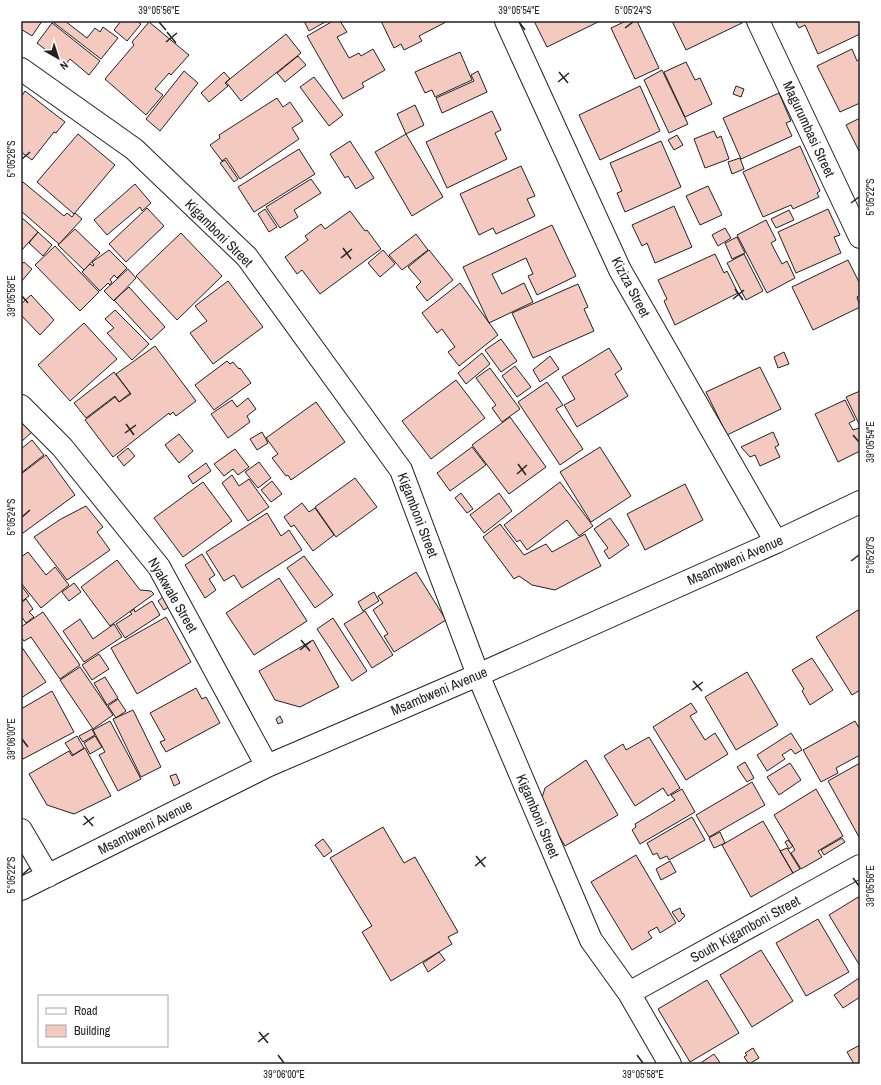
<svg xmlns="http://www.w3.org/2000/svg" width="881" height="1085" font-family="'Archivo Narrow',sans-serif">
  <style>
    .building { fill: #f3c9c0; stroke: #222 }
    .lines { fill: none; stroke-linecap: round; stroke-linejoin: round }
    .minor-casing { stroke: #222; stroke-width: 24 }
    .minor { stroke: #fff; stroke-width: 22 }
    .ticks { fill: none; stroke: #222; stroke-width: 1.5 }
    .labels { text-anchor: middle; stroke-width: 3; stroke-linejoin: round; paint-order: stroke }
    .street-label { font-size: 14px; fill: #222; stroke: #fff }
    .neatline { fill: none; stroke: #222; stroke-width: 1.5 }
    .ticks-label { font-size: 10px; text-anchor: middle; fill: #222 }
  </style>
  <rect width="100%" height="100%" fill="#fff"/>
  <!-- building -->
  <path class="building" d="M21,21h21l-10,15 -11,-7z
    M65,21l22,17 8,-10 5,4 3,-5 15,11 -17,21 -48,-37z
    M121,21h16l4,3 -14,17 -13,-11z
    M304,21h23l-18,10z
    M333,21h7l7,11 -10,5 12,21 10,-5 2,3 12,-7 12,21 -23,13 2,4 -21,12 -36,-63z
    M381,21h65v1l-27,14 3,5 -18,9 -3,-6 -7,4z
    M534,21h66l-53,26z
    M626,21h11l22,47 -24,11 -24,-51z
    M672,21h69l1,2 -56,27z
    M795,21h65v13l-42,20 -13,-29 -6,3z
    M149,22l40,33 -18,20 -2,-2 -14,16 8,6 -17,20 -41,-36 29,-34 -2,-3z
    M52,23l48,38 -11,14 -19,-16 -5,6 -28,-22z
    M286,34l15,19 -60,48 -15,-19z
    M852,49l5,12 3,-2v44l-20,9 -23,-46z
    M460,52l12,28 -37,17 -3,-7 -7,3 -10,-21z
    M298,56l8,9 -21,17 -8,-9z
    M686,62l9,18 5,-2 12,26 -27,13 -21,-45z
    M662,70l26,54 -19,9 -25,-53z
    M184,71l14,12 -38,48 -14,-12z
    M478,71l9,21 -45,21 -6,-15 38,-17 -3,-6z
    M224,72l6,7 -5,4 3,3 -19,16 -8,-9z
    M314,77l29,38 -14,11 -29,-39z
    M640,86l20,45 -60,29 -21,-45z
    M736,86l8,3 -3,8 -8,-3z
    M25,91l40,31 -9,11 -2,-1 -22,28 -11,-8v-55z
    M779,93l12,28 -5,2 6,13 -51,23 -18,-41z
    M277,98l6,9 7,-5 13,19 -11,7 7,11 -59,40 -14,-21 -4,3 -12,-16 10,-7 -1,-3z
    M415,105l9,20 -18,9 -9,-20z
    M492,111l9,19 -6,3 12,26 -60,29 -21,-46z
    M860,118v35l-14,-28z
    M714,131l3,7 4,-2 8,23 -24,9 -11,-29z
    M78,134l37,31 -41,49 -37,-32z
    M406,134l37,63 -31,19 -37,-64z
    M677,135l6,10 -9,5 -6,-10z
    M350,141l24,37 -18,11 -8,-13 -3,2 -15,-24z
    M661,141l20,46 -56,25 -8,-19 5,-2 -12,-28z
    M800,146l20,45 -3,2 2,4 -26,12 -2,-4 -28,12 -20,-45z
    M299,149l16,25 -61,38 -16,-25z
    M740,158l4,11 -12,5 -4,-12z
    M225,160l13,19 -4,3 -14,-19z
    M521,166l14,30 -8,3 8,17 -39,18 -3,-6 -14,7 -19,-41z
    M311,179l10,14 -27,17 4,7 -18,11 -14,-21z
    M23,182l41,34 3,-3 5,4 3,-4 7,6 -23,25 -38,-33v-27z
    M135,184l16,19 -9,8 -2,-4 -33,28 -13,-15z
    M708,186l14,29 -22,10 -14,-29z
    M674,206l18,41 -37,16 -8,-20 -5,3 -10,-21z
    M147,208l17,18 -38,36 -17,-18z
    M265,209l12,18 -8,5 -11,-18z
    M828,209l12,26 -6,2 7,16 -45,20 -18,-41z
    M789,210l5,10 -18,8 -5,-9z
    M350,211l15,20 2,-1 14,19 -61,45 -18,-24 -5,4 -12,-17 23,-17 -3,-4 16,-12 4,5z
    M21,217l17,15 -17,19z
    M766,220l10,20 -5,3 11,21 5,-3 8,17 -28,15 -30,-58z
    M552,225l24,51 -39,19 -9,-19 5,-2 -7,-16 -34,16 10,20 22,-11 9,19 -44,21 -26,-56z
    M725,228l6,10 -13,8 -6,-11z
    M75,229l25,24 -16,17 -26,-25z
    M38,232l14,13 -9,11 -14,-13z
    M181,233l41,43 -45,44 -41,-44z
    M416,234l12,16 -26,20 -13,-15z
    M737,237l8,16 -13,6 -7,-16z
    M55,246l44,46 -19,19 -45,-46z
    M109,250l18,18 -10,10 -3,-3 -4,5 2,2 -2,3 -2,-2 -8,8 -18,-19 8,-8 3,2 1,-1 -2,-3z
    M383,250l12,14 -15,13 -12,-14z
    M429,250l24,30 -26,21 -11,-14 5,-5 -13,-15z
    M715,254l9,19 3,-2 11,22 -63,32 -11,-24 3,-2 -9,-19z
    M744,254l19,37 -17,9 -19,-37z
    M848,260l12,24v11l-3,2 3,10 -47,23 -21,-43z
    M24,262l8,7 -11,13v-17z
    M128,269l8,9 -22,23 -10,-10z
    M228,281l35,46 -50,37 -23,-31 17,-12 -12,-15z
    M460,283l38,52 -39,31 -11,-14 7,-5 -13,-18 -5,4 -15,-20z
    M578,284l10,23 -4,2 10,22 -61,27 -21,-45z
    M129,287l36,40 -14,13 -37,-40z
    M31,295l23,25 -14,15 -19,-20v-11z
    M115,310l34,34 -17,16 -25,-27 7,-5 -9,-9z
    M84,323l33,36 -47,42 -32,-36z
    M501,339l16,22 -16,11 -16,-22z
    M155,346l41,55 -20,15 -3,-4 -3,3 -1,-2 -56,44 -28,-37 30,-23 4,5 12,-8 -15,-20z
    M609,348l13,21 -7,5 13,22 -51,31 -13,-22 11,-6 -13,-22z
    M784,352l5,12 -11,4 -4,-11z
    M482,353l8,11 -24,20 -8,-11z
    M550,356l9,13 -19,13 -7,-12z
    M227,361l3,3 3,-2 6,7 1,-1 11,15 -37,27 -19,-25z
    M515,366l16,21 -14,10 -15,-21z
    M760,367l21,42 -54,26 -21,-43z
    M490,368l30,41 -18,13 -10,-14 4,-3 -20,-27z
    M114,372l16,21 -11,9 -4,-6 -29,22 -12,-15z
    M456,380l29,38 -54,41 -29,-38z
    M547,382l16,23 -7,4 27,40 -23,16 -42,-63z
    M860,391v35l-14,-29z
    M248,398l8,11 -9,7 3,6 -22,16 -17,-24 21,-14 5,7z
    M845,400l10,20 -6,3 4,7 6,-2 1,2v21l-22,11 -23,-48z
    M316,402l29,40 -54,38 -3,-5 -2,1 -14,-18 6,-4 -12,-16z
    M510,417l36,50 -37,27 -37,-49z
    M21,420l11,12 -11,10z
    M262,432l6,11 -11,7 -7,-11z
    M773,432l6,13 -4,2 5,10 -20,9 -5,-11 -5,2 -9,-10z
    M179,434l14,17 -14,12 -14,-18z
    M32,440l12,15 -23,18v-24z
    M472,447l14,18 -36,26 -13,-18z
    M600,447l31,49 -40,26 -31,-50z
    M128,448l7,8 -11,10 -7,-9z
    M235,449l14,18 -11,8 -5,-6 -9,7 -10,-12z
    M46,455l29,40 -52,38 -2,-2v-57z
    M259,462l12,16 -13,10 -13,-16z
    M206,463l5,8 -18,13 -5,-8z
    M232,475l7,11 10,-7 20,28 -21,14 -26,-38z
    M355,478l22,29 -41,30 -21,-30z
    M272,481l10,13 -11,8 -10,-12z
    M203,482l29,39 -49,36 -29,-39z
    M560,482l33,44 -14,10 -12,-16 -40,30 -7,-10 -3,2 -13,-17z
    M685,484l18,36 -58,30 -18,-36z
    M461,493l12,16 -6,4 -12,-15z
    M499,493l13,18 -28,22 -14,-18z
    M302,503l7,9 6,-4 19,27 -21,16 -19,-26 -3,2 -7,-10z
    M86,506l17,21 -6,5 13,18 -43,30 -33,-43 27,-18z
    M267,513l14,23 8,-6 13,20 -60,38 -8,-13 -10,6 -18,-29z
    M610,518l19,27 -20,14 -5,-8 4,-3 -14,-19z
    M500,524l24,31 22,-11 6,8 33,-18 16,32 -46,24 -23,-5 -13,-9 -5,3 -31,-42z
    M28,552l18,23 9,-8 14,18 -28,23 -20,-25v-26z
    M202,554l13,21 -6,4 7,11 -11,8 -20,-33z
    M304,556l29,39 -18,13 -28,-40z
    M117,560l23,30 11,1 3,3 -44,32 -29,-39z
    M416,572l30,48 -52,32 -10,-16 4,-2 -15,-24 10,-7 -5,-7z
    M279,578l28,43 -53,34 -28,-42z
    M74,583l7,9 -12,9 -7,-9z
    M21,585l8,11 -8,6z
    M374,592l5,9 -16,10 -5,-9z
    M163,597l7,9 -6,4 -6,-9z
    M26,599l7,10 -4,3 5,5 -8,6 -5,-7v-13z
    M152,601l8,14 -35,23 -9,-14 16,-10 -2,-2 4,-3 1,3z
    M858,610l2,3v77l-8,5 -36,-58z
    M365,611l28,44 -21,13 -28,-44z
    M43,612l37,53 -20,14 -29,-42 -7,4 -3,-4v-10z
    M166,617l25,45 -54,32 -26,-46z
    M333,618l34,53 -15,10 -35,-52z
    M80,619l13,20 21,-15 8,13 -38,25 -21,-31z
    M313,640l26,47 -39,20 -25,-7 -16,-29z
    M21,646l25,36 -25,16z
    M99,654l10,15 -17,11 -10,-15z
    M812,658l21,32 -23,15 -8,-14 2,-2 -12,-19z
    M80,667l33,48 -20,14 -33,-49z
    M747,672l31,53 -42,25 -31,-53z
    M105,677l13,21 -11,7 -13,-22z
    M196,688l6,11 4,-2 14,26 -54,29 -6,-10 5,-2 -15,-27z
    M52,691l22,41 -51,27 -2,-4v-46z
    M118,699l8,12 -10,7 -8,-12z
    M691,703l6,9 -7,4 15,24 10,-7 13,21 -42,26 -33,-53z
    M133,710l28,57 -20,10 -28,-58z
    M280,716l3,6 -5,2 -2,-5z
    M110,721l31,58 -23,12 -19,-36 6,-3 -12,-22z
    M855,721l5,9v25l-24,13 2,5 -17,9 -18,-32z
    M92,729l3,6 -12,7 -4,-6z
    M791,733l11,17 -7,4 -4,-5 -9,6 3,4 -18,12 -10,-16z
    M77,736l7,12 -11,7 -8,-12z
    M95,736l7,11 -12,7 -6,-11z
    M649,737l31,51 -12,8 -5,-8 -28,18 -31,-50 19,-12 3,6z
    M85,748l26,48 -37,18 -27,-9 -18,-31 40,-23 3,5z
    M586,760l32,55 -53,31 -25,-42 5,-16z
    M745,762l9,16 -7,4 -10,-15z
    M790,763l11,17 -22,15 -12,-18z
    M860,763v73l-1,1 -31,-56z
    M176,774l4,9 -6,3 -4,-10z
    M752,782l13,23 -56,32 -13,-22z
    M682,789l13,23 -55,32 -8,-14 4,-3 -1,-3 40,-24 -4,-5z
    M816,789l27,47 -25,15 4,6 -21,12 -10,-16 4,-3 -21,-35z
    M692,817l13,23 -36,20 -2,-4 -7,3 -3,-6 -4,2 -6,-12z
    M763,821l30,52 -42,24 -29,-52z
    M383,827l21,36 11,-6 43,75 -10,5 4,7 -61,37 -29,-49 10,-6 -42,-68z
    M720,832l5,11 -11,5 -5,-10z
    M842,838l3,4 -21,13 -3,-5z
    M323,839l9,12 -8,6 -9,-12z
    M788,840l5,6 -4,3 -4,-7z
    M787,848l13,21 -7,4 -13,-22z
    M636,855l40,68 -16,10 -3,-6 -9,5 4,6 -20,12 -41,-68z
    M670,861l6,11 -15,8 -5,-11z
    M860,896v70l-31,-51z
    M680,908l2,6 1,-1 2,3 -6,6 -7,-10z
    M818,919l31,53 -43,24 -30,-53z
    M761,950l32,51 -41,26 -32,-52z
    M439,952l6,8 -17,12 -5,-9z
    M859,978l1,19 -17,11 -9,-13z
    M707,980l32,53 -49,29 -32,-53z
    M860,1045v19h-6l-7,-12z
    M753,1048l6,10 -10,6 -5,-7 3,-2 -2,-2z
    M714,1054l7,10h-22z"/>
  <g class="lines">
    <!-- minor casing -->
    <g class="minor-casing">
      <path id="minor" d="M506,21l114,249 156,272
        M758,21l102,216
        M21,69l113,80 113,108 154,213 77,205 113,265 38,53 41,71
        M21,406l41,41 97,120 108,199
        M21,830l27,46
        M21,889l246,-123 211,-91 298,-133 84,-40
        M629,993l231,-127"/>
    </g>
    <!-- minor -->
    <use href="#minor" class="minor"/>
  </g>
  <!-- ticks -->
  <path class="ticks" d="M159,22l7,8M519,22l6,8M625,28l8,-6M167,32l9,11M166,42l11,-9M559,72l9,11M558,82l11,-9M22,159l8,-7M851,203l8,-6M343,248l8,11M341,258l11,-9M735,289l8,11M22,296l6,7M733,299l11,-9M126,424l8,11M125,433l11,-8M853,435l6,7M518,464l8,11M517,474l10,-9M22,517l8,-7M851,561l8,-6M301,640l9,11M300,650l11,-9M693,681l9,10M692,690l11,-8M22,739l6,8M84,816l9,10M83,825l11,-8M476,856l9,11M475,866l11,-9M22,875l8,-7M853,878l6,8M259,1032l9,11M258,1042l11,-9M278,1055l6,8M637,1055l6,8"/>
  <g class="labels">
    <!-- street labels -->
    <g class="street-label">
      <text transform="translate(809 129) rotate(65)" y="5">Magurumbasi Street</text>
      <text transform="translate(219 233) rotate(45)" y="5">Kigamboni Street</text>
      <text transform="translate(631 287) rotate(62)" y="5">Kiziza Street</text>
      <text transform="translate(418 515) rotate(69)" y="5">Kigamboni Street</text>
      <text transform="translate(735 560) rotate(-24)" y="5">Msambweni Avenue</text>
      <text transform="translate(173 595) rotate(60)" y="5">Nyakwale Street</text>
      <text transform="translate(439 691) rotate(-23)" y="5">Msambweni Avenue</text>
      <text transform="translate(538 816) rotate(67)" y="5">Kigamboni Street</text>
      <text transform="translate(145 827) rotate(-27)" y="5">Msambweni Avenue</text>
      <text transform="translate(745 929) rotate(-29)" y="5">South Kigamboni Street</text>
    </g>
  </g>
  <!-- border -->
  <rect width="881" height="1085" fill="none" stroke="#ffffff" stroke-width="44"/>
  <!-- legend -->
  <rect x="38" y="995" width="130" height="52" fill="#ffffff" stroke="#a7a7a7"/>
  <rect x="46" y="1008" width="20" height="6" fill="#ffffff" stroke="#a7a7a7"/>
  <text x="74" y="1015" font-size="12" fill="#222222">Road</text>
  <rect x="46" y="1025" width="20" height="12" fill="#f3c9c0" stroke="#a7a7a7"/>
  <text x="74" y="1035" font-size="12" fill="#222222">Building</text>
  <!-- north arrow -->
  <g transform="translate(58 58) rotate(141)" stroke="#ffffff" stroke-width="3" paint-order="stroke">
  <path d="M0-3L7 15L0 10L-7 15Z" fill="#222222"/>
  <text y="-6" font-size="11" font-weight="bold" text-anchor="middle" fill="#222222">N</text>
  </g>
  <rect x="22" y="22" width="837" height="1041" class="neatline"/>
  <g class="ticks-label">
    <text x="159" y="14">39°05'56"E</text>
    <text x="519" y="14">39°05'54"E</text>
    <text x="633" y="14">5°05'24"S</text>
    <text transform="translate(11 159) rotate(-90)" y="4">5°05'26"S</text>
    <text transform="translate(870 197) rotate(-90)" y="4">5°05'22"S</text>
    <text transform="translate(11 296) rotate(-90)" y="4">39°05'58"E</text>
    <text transform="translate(870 442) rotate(-90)" y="4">39°05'54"E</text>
    <text transform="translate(11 517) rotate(-90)" y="4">5°05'24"S</text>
    <text transform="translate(870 555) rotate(-90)" y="4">5°05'20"S</text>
    <text transform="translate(11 739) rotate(-90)" y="4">39°06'00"E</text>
    <text transform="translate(11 875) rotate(-90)" y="4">5°05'22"S</text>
    <text transform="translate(870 886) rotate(-90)" y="4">39°05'56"E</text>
    <text x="284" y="1078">39°06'00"E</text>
    <text x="643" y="1078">39°05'58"E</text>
  </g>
</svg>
